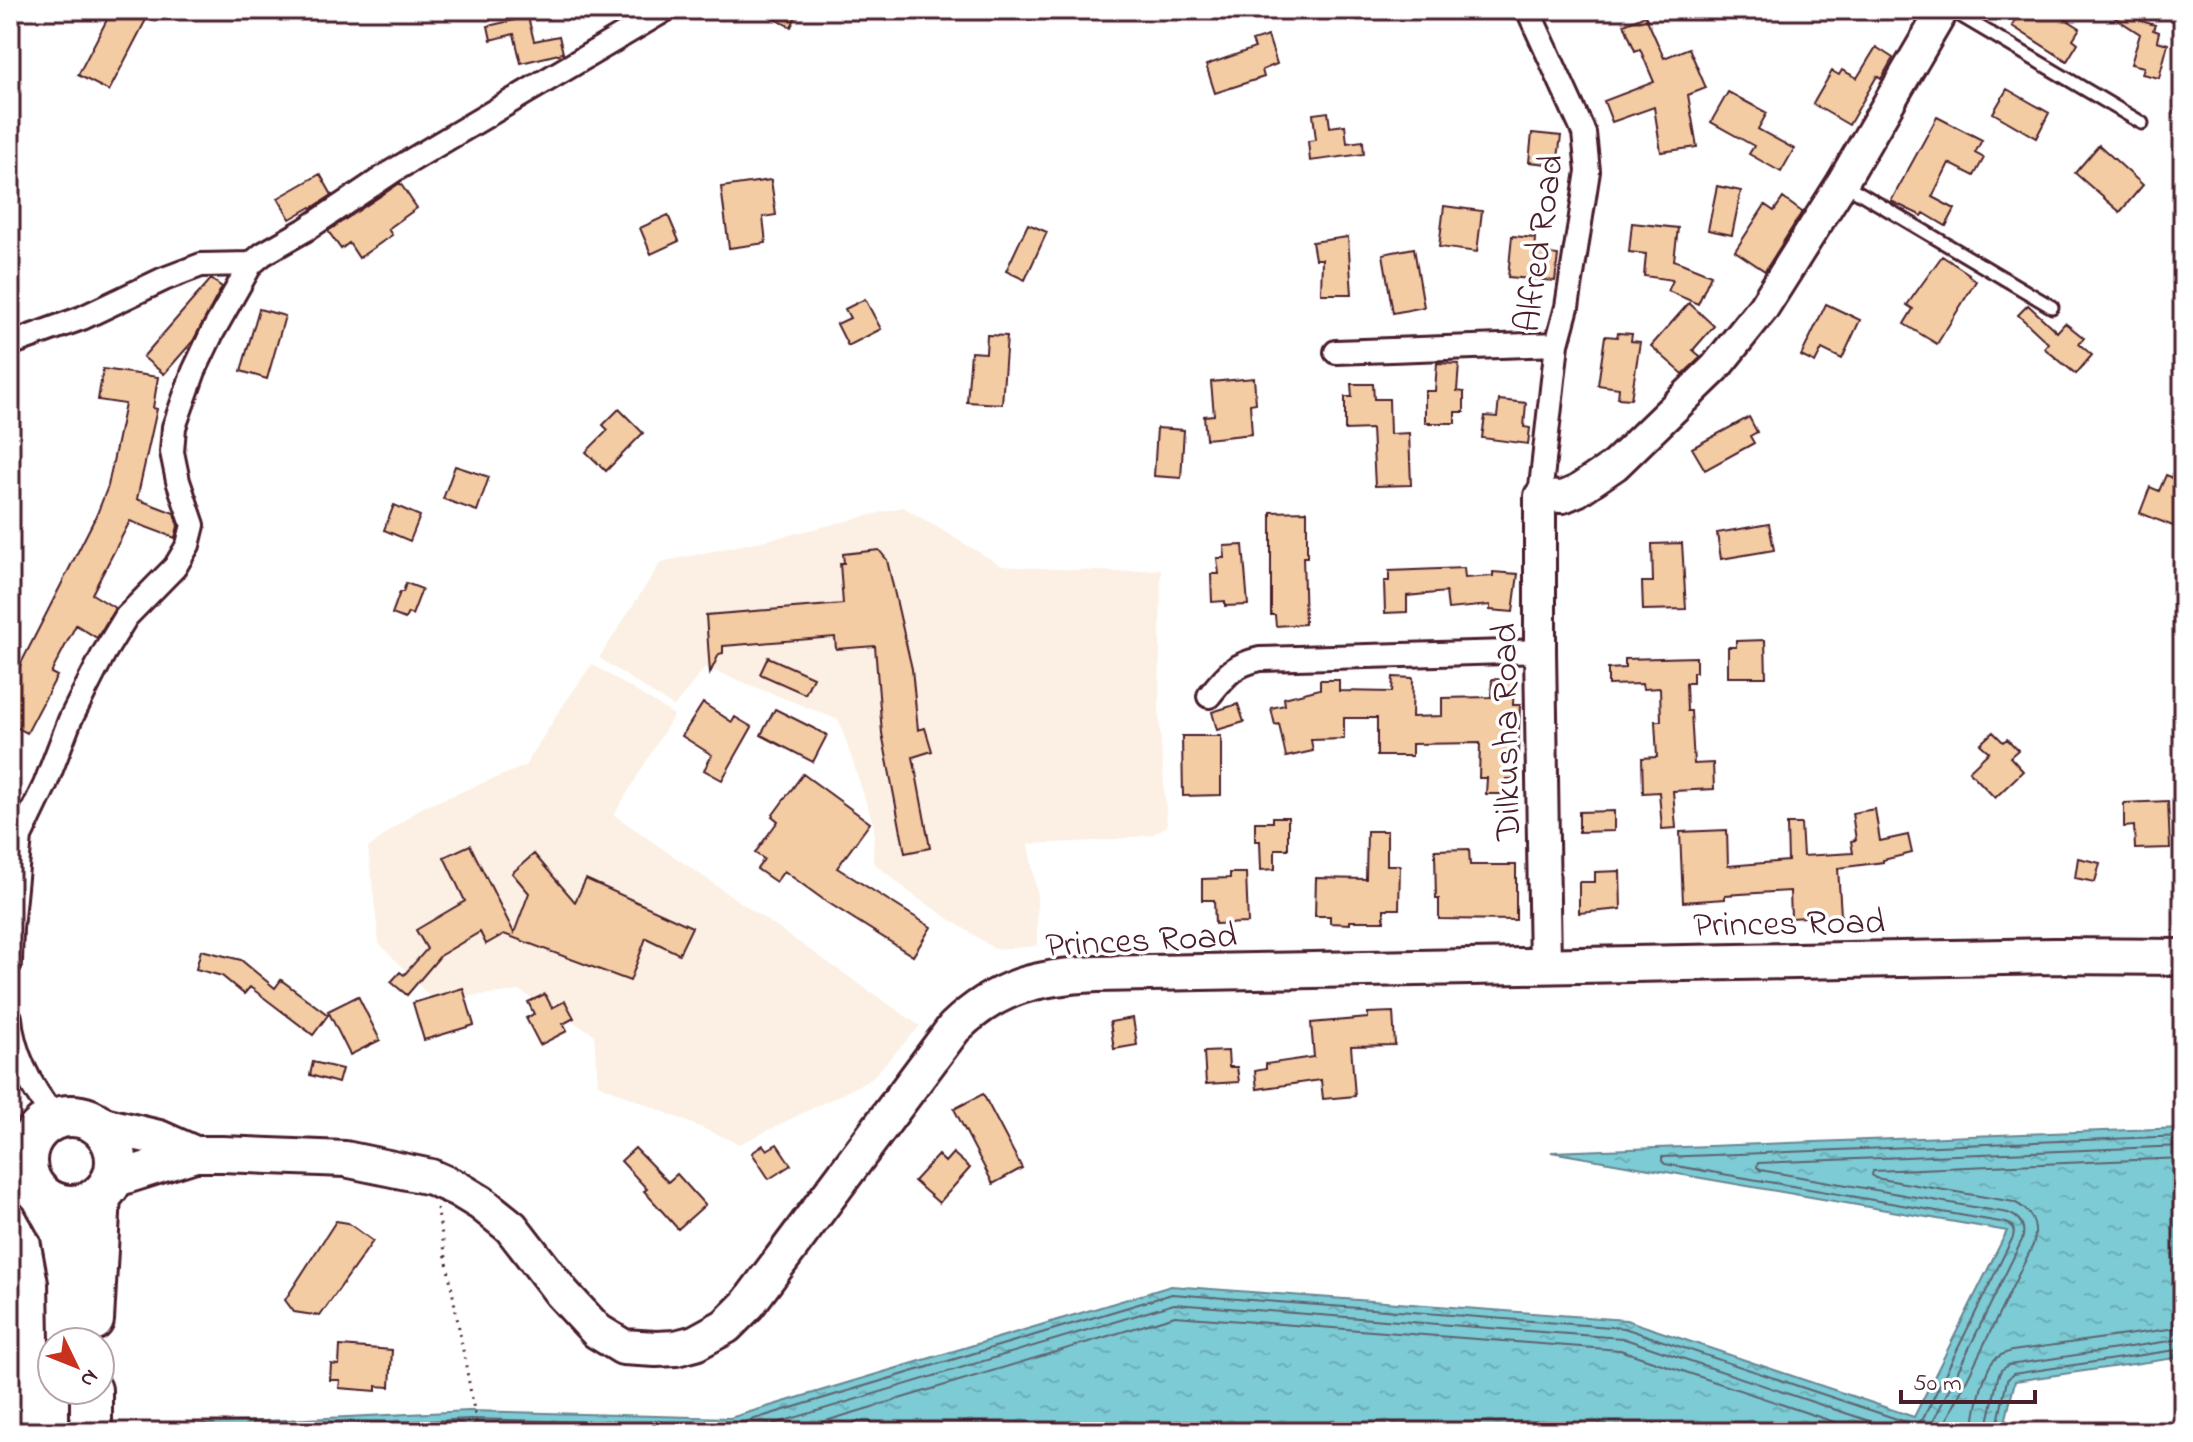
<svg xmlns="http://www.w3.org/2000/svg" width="2193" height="1442" font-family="'Indie Flower',sans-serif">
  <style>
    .built { fill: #fbf0e3 }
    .water { fill: url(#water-ripples); stroke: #678691; stroke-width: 2 }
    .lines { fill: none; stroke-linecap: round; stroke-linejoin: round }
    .shore { stroke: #5e646f; stroke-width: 2 }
    .building { fill: #f3cca3; stroke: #4a1f2b; stroke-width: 2 }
    .lane-casing { stroke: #4a1f2b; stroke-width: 17 }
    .street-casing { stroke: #4a1f2b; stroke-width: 28 }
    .secondary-casing { stroke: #4a1f2b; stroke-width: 36 }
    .primary-casing { stroke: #4a1f2b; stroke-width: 40 }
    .highway-casing { stroke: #4a1f2b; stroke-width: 46 }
    .path { stroke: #4a1f2b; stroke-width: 3; stroke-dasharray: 2 6; stroke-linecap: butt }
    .lane { stroke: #fff; stroke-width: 11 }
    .street { stroke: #fff; stroke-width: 22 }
    .secondary { stroke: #fff; stroke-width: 30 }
    .primary { stroke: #fff; stroke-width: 34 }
    .highway { stroke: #fff; stroke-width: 40 }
    .labels { text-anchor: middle; stroke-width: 7; stroke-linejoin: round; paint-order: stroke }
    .street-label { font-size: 36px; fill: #4a1f2b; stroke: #fff }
  </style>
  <defs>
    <pattern id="water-ripples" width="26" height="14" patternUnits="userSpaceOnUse" patternTransform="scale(2)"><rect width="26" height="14" fill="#7bcbd5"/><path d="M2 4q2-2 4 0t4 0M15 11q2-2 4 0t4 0" fill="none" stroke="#6caeb7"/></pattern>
  </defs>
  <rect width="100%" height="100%" fill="#fff"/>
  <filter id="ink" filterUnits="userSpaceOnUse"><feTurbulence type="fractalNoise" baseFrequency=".0125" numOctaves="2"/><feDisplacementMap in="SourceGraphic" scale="16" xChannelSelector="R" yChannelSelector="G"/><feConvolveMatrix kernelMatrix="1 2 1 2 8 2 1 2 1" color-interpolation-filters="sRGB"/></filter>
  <g filter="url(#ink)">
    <!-- built -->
    <path class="built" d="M903,507l99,59 117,6 42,-3 -2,146 8,111 -16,9 -54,6 -69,3 9,48v54l-42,3 -82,-54 -40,-33 1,-36 -35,-106 -134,-53 -31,40 -75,-49 62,-96 124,-26z
      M592,664l82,51 -60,100 306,211 -50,54 -130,64 -142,-60 -4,-50 -74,-43 -87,9 -54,-57 -11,-95 51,-39 106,-43 35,-56z"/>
    <!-- water -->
    <path class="water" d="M2183,1128v229l-168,24 -12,50 2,1h-1831l12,-7 283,-14 261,7 441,-132 455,34 288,97 93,-186 -456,-79z"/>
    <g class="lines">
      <!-- shore -->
      <path class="shore" d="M214,1432l256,-13 261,7 441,-132 452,34 291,97 8,-6 90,-182c2,-7 0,-12 -7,-14l-341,-59 -3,-3v-4l521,-21
        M418,1432l52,-3 105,3
        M747,1432l427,-128 448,34 280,94
        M789,1432l386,-116 445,34 244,82
        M1924,1432l8,-8 90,-184c4,-13 -1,-22 -14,-27l-248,-43 -3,-3 1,-4 425,-17
        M1941,1432l92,-187c6,-19 -1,-34 -19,-43l-139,-24 -3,-3 1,-4 310,-13
        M1974,1432c0,-17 9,-60 20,-72 5,-5 11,-7 18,-9l171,-24
        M1986,1432l12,-55 3,-7 8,-5 174,-26
        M1996,1432l11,-52 6,-6 170,-25"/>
    </g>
    <!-- building -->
    <path class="building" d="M112,10h39l-42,81 -31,-16z
      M756,10h43l-8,17z
      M2022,10h29l29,18 -7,11 5,4 -11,18 -55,-35z
      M2103,10h45l-7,11 14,4 -2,5 6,2 -2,9 11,3 -9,34 -17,-4 2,-7 -13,-3 9,-30z
      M1645,15l19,43 25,-10 17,40 -18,7 9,52 -36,5 -7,-45 -42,15 -8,-21 50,-19 -14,-33 -5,2 -11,-27z
      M528,17l6,24 25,-5 4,17 -42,10 -7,-29 -23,6 -3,-14z
      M1268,36l9,28 -15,6 2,7 -49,16 -9,-28 49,-17 -3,-7z
      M1876,47l17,11 -12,21 -4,-3 -28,49 -36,-21 19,-33 7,4 3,-5 15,8z
      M2007,89l42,24 -13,25 -43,-25z
      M1728,92l39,21 -9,16 36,20 -13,23 -32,-18 5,-8 -43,-24z
      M1328,112l2,15 15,-2 2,18 16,-2 1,13 -54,7 -2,-20 8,-1 -3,-26z
      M1937,117l45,23 -7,13 9,5 -10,18 -25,-13 -17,34 23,12 -9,17 -22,-13 -2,3 -31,-15z
      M1532,133l29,3 -4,29 -28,-3z
      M2099,145l44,40 -23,27 -45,-39z
      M320,174l12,21 -20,13 -1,-1 -21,12 -12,-21z
      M771,180l5,35 -13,2 3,26 -37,5 -8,-61z
      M400,183l17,25 -29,21 4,6 -33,23 -10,-15 -8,6 -13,-18z
      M1717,186l24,5 -9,44 -24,-5z
      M1783,198l19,14 -37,59 -30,-20 30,-46 9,6z
      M1444,206l38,5 -5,41 -38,-5z
      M668,215l11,26 -28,13 -11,-26z
      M1632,223l46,5 -4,32 37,15 -13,29 -30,-13 5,-11 -29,-4 2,-22 -17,-2z
      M1028,224l19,8 -22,48 -19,-9z
      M1512,236l23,2 -1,14 24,3 -3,26 -47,-4z
      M1348,237l4,57h-31l1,-35h-7l-3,-17z
      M1414,248l10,59 -31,6 -10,-59z
      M1942,256l27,18 -1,1 8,6 -39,63 -33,-20 9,-15 -6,-4z
      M211,279l11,8 -29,54 -29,33 -21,-17z
      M865,299l16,30 -33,17 -11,-22 13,-6 -5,-9z
      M1689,303l25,23 -21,24 8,7 -18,17 -32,-28z
      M1826,304l34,16 -18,39 -20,-10 -7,14 -14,-7z
      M2028,305l29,27 8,-9 19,15 -5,6 13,11 -16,19 -32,-26 4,-5 -30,-28z
      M259,309l26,7 -18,63 -26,-8z
      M1618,333l14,1 -1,7 9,1 -9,57 -13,-1 1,-10 -21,-3 7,-49 12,1z
      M987,335l20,1 -5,68 -35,-2 4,-50 15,1z
      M1437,363l22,1 -2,27 7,1v20h-9v11h-30v-32h10z
      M103,369l55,8 -5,31 4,1 -20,90 37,14 4,13 -3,12 -45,-17 -38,73 23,14 -18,30 -21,-13 -25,48 6,3 -30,57 -17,-9v-39l87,-171 11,-28 17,-82 -27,-4z
      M1254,378l2,25 -6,1 2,30 -46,5 -2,-23 10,-1 -3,-33z
      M1351,384h22l1,15h15l1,35 19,-1 2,52 -36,1 -3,-57 -27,1v-33h7z
      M1499,400l27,3 -2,24 6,1 -2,16 -46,-6 3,-22 12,1z
      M619,409l24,24 -37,38 -20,-19 22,-22 -5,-5z
      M1749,417l8,15 -7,4 4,7 -49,27 -13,-22z
      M1157,428l27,2 -3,48 -27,-2z
      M455,466l34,11 -12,34 -34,-12z
      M2166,475l17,7v48l-43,-17 10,-26 9,4z
      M394,505l26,11 -10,25 -26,-11z
      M1307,511v46h-4l2,67 -29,2 -1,-11h-4v-103z
      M1769,524l5,26 -53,9 -4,-26z
      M1682,543l4,66 -43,1 -1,-28h11l-1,-38z
      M1243,545l5,60 -23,1v-5l-13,1 -1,-28h8l-2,-16h8l-1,-12z
      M879,550l8,10 25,109 6,61 7,-2 7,23 -19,6 17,91 -25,5 -23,-120 -7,-87 -39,3 -1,-12 -112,9v7l-4,1 -9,19 -4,-58 137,-11 -3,-41h4l-1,-9z
      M1464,568l1,10 28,-2v-4l25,2 -5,38 -23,-2v-5l-42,4 -2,-17 -39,4v16l-22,1 -1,-32h5v-10z
      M406,583l16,6 -10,26 -4,-2 -3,6 -13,-5 8,-22h3z
      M1765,640l1,37h-38v-30h8v-6z
      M768,657l45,20 -8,17 -45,-20z
      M1696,657v15h-3v11h-7l1,28h4l3,53 19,-1 1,26 -41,2 3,37 -14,1 -3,-37 -16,1 -1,-35 15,-1 -2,-36h6l-1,-33 -17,1 -1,-5 -34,1v-16l17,-1v-9z
      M1393,677l20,1 -1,39 30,-1v-18l49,-1 1,-18 22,1 -1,25h7l-3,74h-11v15h-20l1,-16h-8l1,-35 -68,1v12h-35v-38h-33v21l-33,1 2,11 -27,6 -7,-33 -4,1 -4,-17 14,-3 -1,-7 36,-9v-9h19v11l53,1z
      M703,703l29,19 3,-5 17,10 -30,53 -18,-10 8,-15 -30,-19z
      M1238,704l6,18 -27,8 -5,-18z
      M775,709l52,26 -14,27 -52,-27z
      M1993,732l10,10 4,-3 11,11 -8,7 13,14 -28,27 -26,-27 20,-19 -9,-8z
      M1182,736h39v59l-38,1z
      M803,774l67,49 -33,45 94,59 -18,29 -89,-56 -40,-29 -8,11 -19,-13 7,-10 -9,-6 23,-32 -6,-5z
      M2168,801l2,47 -35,1 -1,-23 -10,1v-24z
      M1875,809l5,32 28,-6 4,18 -29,7v2l-45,6 3,47 -50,3 -1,-27 -65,4v4l-42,3 -3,-70 47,-2 1,36 60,-5 -1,-37h14l2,32 50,-3 -2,-12 5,-1 -4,-27z
      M1614,811v20l-35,1v-20z
      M1273,817h15v32h-13v20l-14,1 -1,-29h-5v-19h18z
      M1367,831h20v34h13l-1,44h-15v12h-34v3l-20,-1v-7h-15l1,-38 50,1z
      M470,845l44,88 15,-40 -17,-20 22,-19 41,48 11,-23 106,48 -13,27 -33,-16 -16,43 -126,-47 -18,10 -6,-12 -39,23 -34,40 -16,-13 9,-10 4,3 23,-26 -11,-19 49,-29 -21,-44z
      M1469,849l1,16h46v55l-77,-1v-20h-3l-1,-49z
      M2078,858l22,5 -5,19 -20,-4z
      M1620,871l1,38 -42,4v-31h16v-10z
      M1230,873h16l2,50 -33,1 -1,-24h-12v-21l28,-1z
      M201,950l40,10 34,28 6,-8 47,35 -15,20 -63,-48 -6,7 -22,-18 -26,-7z
      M463,988l11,37 -50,15 -11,-37z
      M545,994l7,14 13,-7 9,17 -11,6 4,7 -27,14 -14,-27 8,-4 -6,-12z
      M358,996l22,44 -30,15 -22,-44z
      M1393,1012l2,33 -44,1 4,50 -32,3 -2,-19 -64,9 -2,-18 11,-2v-5l48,-7 -3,-34 57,-5v-5z
      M1133,1018l4,27 -23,4 -4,-27z
      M1228,1051l1,16h8l2,15 -33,2 -2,-32z
      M313,1062l29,7 -4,14 -28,-8z
      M983,1094l39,74 -29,16 -39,-75z
      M777,1144l14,21 -22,14 -17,-26 11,-8 4,5z
      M635,1148l33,34 9,-8 28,31 -27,24 -34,-38 3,-2 -26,-28z
      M953,1153l17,15 -31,35 -25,-22 24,-26 7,7z
      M336,1221l12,2 25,18 -53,75 -26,-4 -9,-12z
      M340,1346l52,4 -2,37 -14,-1v5l-37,-3 1,-8h-10l1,-16 8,1z"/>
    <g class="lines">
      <!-- lane casing -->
      <g class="lane-casing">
        <path id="lane" d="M1951,10l191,113
          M1843,183l209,124"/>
      </g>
      <!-- street casing -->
      <g class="street-casing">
        <path id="street" d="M1528,10l56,123 4,38 -21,136 -10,37 -17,152
          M10,344l72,-26 82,-39 37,-14 50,-1
          M1336,352l221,-8
          M1209,696c17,-21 24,-31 51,-37l280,-8
          M10,963l1,-35 9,-91 25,-52 25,-65 34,-67 22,-36 49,-50 13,-22 5,-20 -15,-44 -6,-29 2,-25 20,-56 18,-38 39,-69 12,-10 42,-24 88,-59 272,-161
          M10,1018c3,37 22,71 45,100"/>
      </g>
      <!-- secondary casing -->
      <g class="secondary-casing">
        <path id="secondary" d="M1545,966l-5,-315v-155l23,1 14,-6 38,-26 100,-97 48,-60 79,-125 101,-173"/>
      </g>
      <!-- primary casing -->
      <g class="primary-casing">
        <path id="primary" d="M99,1124l60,14 36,16
          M113,1180l82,-26h27l123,5 86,18 27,12 23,14 30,24 51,66 35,38 26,16 33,2 20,-1 19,-5 31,-17 22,-22 206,-276c43,-42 84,-51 143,-54l959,-18 127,1"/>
      </g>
      <!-- highway casing -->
      <g class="highway-casing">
        <path id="highway" d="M26 1161a45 45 0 1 1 90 0a45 45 0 1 1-90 0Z
          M43,1198l18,33 9,49 1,62
          M93,1320l7,-124
          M91,1432v-42"/>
      </g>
      <!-- path -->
      <path class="path" d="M437,1208l41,224"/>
      <!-- lane -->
      <use href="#lane" class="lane"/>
      <!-- street -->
      <use href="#street" class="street"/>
      <!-- secondary -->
      <use href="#secondary" class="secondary"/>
      <!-- primary -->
      <use href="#primary" class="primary"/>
      <!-- highway -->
      <use href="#highway" class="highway"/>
    </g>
  </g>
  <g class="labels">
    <!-- street labels -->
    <g class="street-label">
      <text transform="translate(1537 243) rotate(-82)" y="13">Alfred Road</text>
      <text transform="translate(1504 732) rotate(-91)" y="13">Dilkusha Road</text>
      <text transform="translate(1789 921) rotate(-1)" y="13">Princes Road</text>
      <text transform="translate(1141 938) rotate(-3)" y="13">Princes Road</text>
    </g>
  </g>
  <!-- margin -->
  <rect width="2193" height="1442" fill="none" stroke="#fff" stroke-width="40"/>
  <rect x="20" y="20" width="2153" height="1402" fill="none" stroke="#4a1f2b" stroke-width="3" filter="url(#ink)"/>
  <!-- north arrow -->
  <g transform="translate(76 1366) rotate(133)"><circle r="38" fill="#ffffff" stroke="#b7a5aa" stroke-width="2"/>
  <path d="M0-6L14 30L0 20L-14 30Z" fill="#c8321e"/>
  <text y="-12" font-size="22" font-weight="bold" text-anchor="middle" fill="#4a1f2b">N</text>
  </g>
  <!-- scale -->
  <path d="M1901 1390v12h134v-12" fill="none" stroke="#4a1f2b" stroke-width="4"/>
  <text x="1913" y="1390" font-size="24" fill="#4a1f2b" stroke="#ffffff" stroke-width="6" paint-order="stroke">50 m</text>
</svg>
